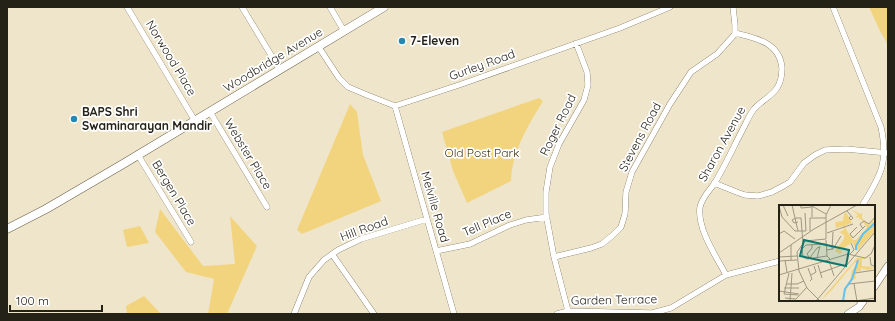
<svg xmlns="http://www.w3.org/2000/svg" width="895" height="321" font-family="Quicksand,sans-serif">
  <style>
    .green { fill: #f2d47f }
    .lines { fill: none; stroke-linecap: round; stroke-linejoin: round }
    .minor-casing { stroke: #696049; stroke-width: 6 }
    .tertiary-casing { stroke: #696049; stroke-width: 8 }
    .secondary-casing { stroke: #696049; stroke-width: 9 }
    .minor { stroke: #fff; stroke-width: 5.5 }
    .tertiary { stroke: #fff; stroke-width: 7 }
    .secondary { stroke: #fff; stroke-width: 8 }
    .poi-dot { fill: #2488b2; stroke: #fff; stroke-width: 1.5 }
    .labels { text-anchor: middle; stroke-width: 3.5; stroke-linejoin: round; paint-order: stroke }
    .poi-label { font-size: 12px; font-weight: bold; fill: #242117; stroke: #fff; text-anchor: start }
    .street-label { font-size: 12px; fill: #242117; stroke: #fff }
    .park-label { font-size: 12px; fill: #433610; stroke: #fff }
    .inset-river { fill: none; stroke: #61c3f2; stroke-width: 2 }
    .inset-road { fill: none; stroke: #9e9782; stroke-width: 1 }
    .view { fill: #0f766e; fill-opacity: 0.15; stroke: #0f766e; stroke-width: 2 }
    .inset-edge { fill: none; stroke: #242117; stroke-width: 2 }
  </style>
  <rect width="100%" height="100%" fill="#efe5ca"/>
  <!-- green -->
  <path class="green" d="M869,7h19v38l-8,-14z
    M539,98l4,3c-15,25 -31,50 -32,80l-44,22 -14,-32 -11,-39z
    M350,104l7,8 6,43 18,46 -79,33 -5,-4z
    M160,209l43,57 32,-2 -5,-48 27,30 -30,68h-19l6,-35 -28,-7 -31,-40z
    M140,226l9,17 -22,4 -4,-17z
    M144,296l17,18h-34l-1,-8z"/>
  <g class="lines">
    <!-- minor casing -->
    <g class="minor-casing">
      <path id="minor" d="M127,7l68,114
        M242,7l38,63
        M330,7l14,24
        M833,7l48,120c8,37 -1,49 -19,79
        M318,46l21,32 9,9 19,8 28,11 64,-21 161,-57 50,-21
        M395,106l59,208
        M210,112l57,95
        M138,155l53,87
        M714,183l25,10 6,2 13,1 14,-4 13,-7 5,-3 14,-19 11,-8 10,-5 21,-1 42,4
        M436,251l34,-7 40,-19 16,-5 21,-3
        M332,254l42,60
        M554,257l37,-9 11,-4 11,-9 8,-8 4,-13 1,-22 6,-20 38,-68 21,-32 26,-18 18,-20v-9l-2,-18
        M726,275c-10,-19 -29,-46 -26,-68 2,-9 9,-16 14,-23 11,-18 20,-38 30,-57 3,-6 6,-13 10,-18 7,-8 18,-13 23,-21 4,-6 5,-13 5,-20 -2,-26 -27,-30 -47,-35
        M568,311l-14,-54 -8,-43v-22l4,-25 9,-23 25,-44 4,-15 -1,-13 -11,-29
        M294,314l15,-37 15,-17 14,-10 23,-11 66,-20
        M557,314l11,-3 84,2 19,-5 55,-33 54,-14"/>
    </g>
    <!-- tertiary casing -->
    <g class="tertiary-casing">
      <path id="tertiary" d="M874,287l14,-21
        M848,314l11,-7 5,-7"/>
    </g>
    <!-- secondary casing -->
    <g class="secondary-casing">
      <path id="secondary" d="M7,229l39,-20 77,-45 261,-157"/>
    </g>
    <!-- minor -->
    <use href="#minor" class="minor"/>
    <!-- tertiary -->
    <use href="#tertiary" class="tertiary"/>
    <!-- secondary -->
    <use href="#secondary" class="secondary"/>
  </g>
  <!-- markers -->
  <g class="poi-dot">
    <circle cx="402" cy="41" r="4"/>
    <circle cx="74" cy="119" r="4"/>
  </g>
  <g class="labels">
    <!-- poi labels -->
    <g class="poi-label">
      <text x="410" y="45">7-Eleven</text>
      <text x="82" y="116">BAPS Shri<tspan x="82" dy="14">Swaminarayan Mandir</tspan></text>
    </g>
    <!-- street labels -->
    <g class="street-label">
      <text transform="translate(171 58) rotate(59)" y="4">Norwood Place</text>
      <text transform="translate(273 60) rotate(-31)" y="4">Woodbridge Avenue</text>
      <text transform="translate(482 65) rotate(-20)" y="4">Gurley Road</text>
      <text transform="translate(558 125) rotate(-64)" y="4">Roger Road</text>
      <text transform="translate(640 137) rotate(-62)" y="4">Stevens Road</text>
      <text transform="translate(722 144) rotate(-61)" y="4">Sharon Avenue</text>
      <text transform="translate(248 154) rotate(59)" y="4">Webster Place</text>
      <text transform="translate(174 193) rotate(59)" y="4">Bergen Place</text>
      <text transform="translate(435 207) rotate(74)" y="4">Melville Road</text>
      <text transform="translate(487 223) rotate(-23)" y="4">Tell Place</text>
      <text transform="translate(364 229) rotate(-20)" y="4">Hill Road</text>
      <text transform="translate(614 300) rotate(-1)" y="4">Garden Terrace</text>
    </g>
    <!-- park labels -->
    <g class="park-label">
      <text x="482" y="157">Old Post Park</text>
    </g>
  </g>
  <!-- overview -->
  <g transform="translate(779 205)">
    <rect width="96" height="96" fill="#efe5ca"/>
    <path d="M72,4l9,5 2,-1v5l7,7 6,-6v12l-18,20 -5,-9 -9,7 -4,-1 3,4 -2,2 -5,-3 9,-12v-4l-5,-3 5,-2 -1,-4 -7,2 -1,-6 8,-1 1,-7 2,-2 6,11 -8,3 9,14h3l11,-12 -6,-9 -5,3 4,-3 -2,-2 -4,1 4,-3zM90,52l-3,2h-4v7l13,1 -7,3 -7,-2v3l-6,1 1,6 -6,4 2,-12 5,-5 -2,-3 -24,29 -11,10 37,-43z" fill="#f2d47f"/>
    <path class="inset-river" d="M77,45v-4l7,-12 12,-11M64,96l2,-12 7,-10 6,-19"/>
    <path class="inset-road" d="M4,0l5,11M13,0l6,26M22,0v3l11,-1M0,1l3,11 13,14M68,6l6,7 -2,2 -2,-2 2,-2M33,12v-11l14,8M17,13h5l1,13M17,13l-4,2 2,3 4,-1M78,22l-7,7 3,4 12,-12M84,24l-3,-5 4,-3 5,3 6,-7M16,26h11l-1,-18M23,26l1,13M31,26v-13h16M48,28l26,-9M0,29l5,-3 11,8M47,35l1,16M47,39l-20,1 -4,4 1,8 4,2 20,-3 3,3M12,40v15M53,44l1,-17M47,45l7,-1 8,-13M0,48l35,-24 43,-24M71,49l4,-4 -3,-7M0,52l18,-1M30,52l-2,-3 5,-6v-4M91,52l1,8 4,1M38,53l3,-12M30,54l8,-11 3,-1M6,55l2,12M0,56l18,-1M50,56l5,15M39,60l4,13M29,63l4,11 -2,2M10,68l-5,21 14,1M41,68l22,-8M76,68l20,-3M0,70l69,-21 17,4 6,-4 4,-9M32,70l5,-3 -2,-6M7,79h11l7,-3M70,79l26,-3M75,79l3,17M5,83h15M0,86l20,3M6,93l11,1 11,-12M11,96l2,-28M37,96l59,-69M41,96l-13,-13 -8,-17 -2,-19 8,-11 21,-2v-24l5,-10M76,96l20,-3"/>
    <path class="view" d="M25,35l45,10 -3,16 -46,-10z"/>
    <rect width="96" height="96" class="inset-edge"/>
  </g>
  <!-- border -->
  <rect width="895" height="321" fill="none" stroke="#242117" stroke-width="16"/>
  <!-- scale -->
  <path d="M10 305v6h92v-6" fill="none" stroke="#242117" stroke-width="2"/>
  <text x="16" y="305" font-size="12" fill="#242117" stroke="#ffffff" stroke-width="3" paint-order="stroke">100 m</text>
</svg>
